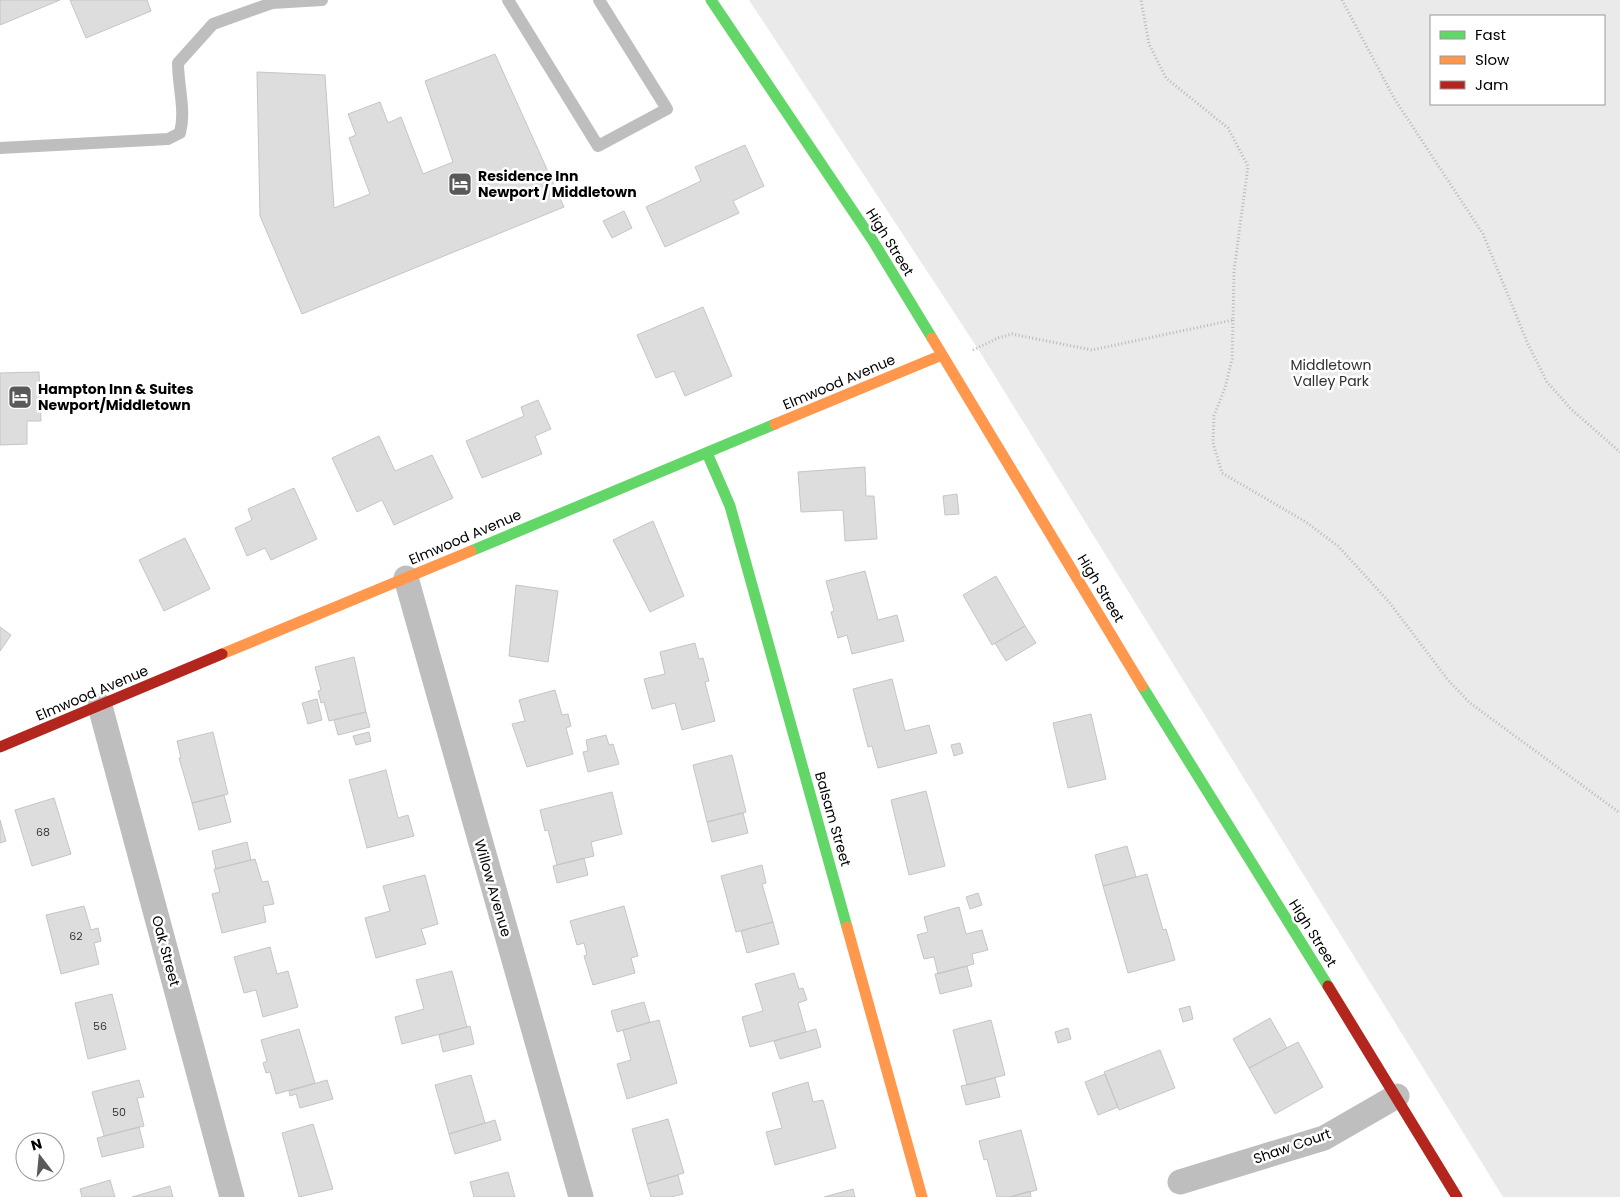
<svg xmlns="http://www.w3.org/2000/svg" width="1620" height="1197" font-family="Poppins,sans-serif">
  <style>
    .green { fill: #eaeaea; fill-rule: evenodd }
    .building { fill: #ddd; stroke: #c5c5c5 }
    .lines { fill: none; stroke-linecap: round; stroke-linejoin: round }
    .path { stroke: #b8b8b8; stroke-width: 3; stroke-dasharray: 1 2.5; stroke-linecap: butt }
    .lane { stroke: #bebebe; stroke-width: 12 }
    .street { stroke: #bebebe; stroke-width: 25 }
    .fast { stroke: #63d668; stroke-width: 11 }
    .slow { stroke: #ff974d; stroke-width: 11 }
    .jam { stroke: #b3261e; stroke-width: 11 }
    .labels { text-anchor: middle; stroke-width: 5; stroke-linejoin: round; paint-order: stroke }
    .number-label { font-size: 11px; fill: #373737 }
    .poi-label { font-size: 14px; font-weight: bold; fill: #000; stroke: #fff; text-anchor: start }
    .street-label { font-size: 14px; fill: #000; stroke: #fff }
    .park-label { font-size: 14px; fill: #303030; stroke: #fff }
  </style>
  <rect width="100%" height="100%" fill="#fff"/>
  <!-- green -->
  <path class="green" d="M749,0h871v1197h-117l-523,-845zM1431,16h173v88h-173z"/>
  <!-- building -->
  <path class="building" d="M0,0h60l-60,25z
    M70,0h77l4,11 -65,27z
    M495,54l69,153 -262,107 -42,-98 -3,-144 68,3 9,133 36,-14 -21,-56 7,-3 -8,-21 32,-12 8,21 13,-6 22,57 30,-12 -28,-81z
    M745,145l19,41 -31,15 6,12 -74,34 -19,-40 55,-26 -6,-14z
    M624,211l8,17 -20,10 -9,-17z
    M703,307l29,69 -47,20 -11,-25 -18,7 -19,-43z
    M39,372l2,49h-14v23l-27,1v-72z
    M538,400l13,29 -16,7 7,18 -60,24 -16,-37 58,-25 -3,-9z
    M379,436l16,35 37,-16 21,43 -59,27 -12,-25 -25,12 -25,-54z
    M865,467l1,29h8l3,43 -32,2 -2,-31 -42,2 -3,-40z
    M294,488l23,51 -46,21 -6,-12 -18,8 -12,-28 17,-8 -4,-11z
    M957,494l2,20 -14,1 -2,-19z
    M653,521l31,75 -34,16 -37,-72z
    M185,538l25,51 -46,22 -25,-51z
    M865,571l13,49 19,-5 7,26 -52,13 -5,-19 -9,3 -7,-26 3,-1 -8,-30z
    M996,576l29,50 -33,19 -29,-50z
    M516,585l42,6 -10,71 -39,-6z
    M1025,626l11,17 -30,18 -11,-18z
    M0,627l11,8 -11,16z
    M695,643l4,16 4,-1 6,23 -4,1 10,39 -33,9 -7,-27 -23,6 -8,-30 21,-5 -5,-22z
    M354,657l12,55 -37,9 -5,-19 -3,1 -3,-12 3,-1 -6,-23z
    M892,679l13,52 24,-6 8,28 -59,15 -6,-22 -4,1 -15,-58z
    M555,690l7,25 6,-1 3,12 -5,2 7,26 -46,13 -15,-43 13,-3 -6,-21z
    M317,699l5,21 -14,4 -6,-21z
    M366,712l4,15 -32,8 -4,-15z
    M1091,714l15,65 -38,9 -15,-65z
    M213,732l15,62 -36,9 -13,-45h2l-4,-17z
    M369,732l2,9 -15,4 -3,-9z
    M606,735l3,10 4,-1 6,20 -31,8 -5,-20 5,-1 -2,-11z
    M960,743l3,10 -9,3 -3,-11z
    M732,755l14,57 -39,10 -14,-57z
    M386,770l12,48 10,-3 6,21 -47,12 -18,-68z
    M926,791l19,75 -36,9 -18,-75z
    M612,792l10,42 -31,8 3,14 -37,9 -9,-35 -3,1 -5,-21z
    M224,795l7,27 -32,8 -7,-27z
    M54,798l17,56 -39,12 -17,-56z
    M743,813l5,20 -36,9 -5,-20z
    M0,820l6,21 -6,2z
    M247,842l4,18 -35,9 -4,-18z
    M1127,846l9,31 -33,9 -8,-31z
    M584,858l4,17 -31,8 -4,-17z
    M255,859l7,23 6,-1 6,23 -11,2 3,16 -44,11 -10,-39 8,-2 -6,-23z
    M762,865l4,18 -4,1 11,38 -37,10 -15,-56z
    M1147,874l16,56 3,-1 9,31 -47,13 -25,-87z
    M425,875l13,49 -17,5 5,15 -50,14 -11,-40 25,-7 -7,-25z
    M978,893l4,12 -12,4 -4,-12z
    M84,906l7,24 7,-2 3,13 -7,2 5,21 -38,10 -15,-59z
    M624,906l14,50 -7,2 4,15 -42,12 -9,-29 3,-1 -3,-12 -7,2 -7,-24z
    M959,907l7,27 16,-4 6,20 -16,4 2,10 -36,10 -4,-17 -10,2 -7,-24 11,-3 -4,-15z
    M773,922l6,22 -32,9 -6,-22z
    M270,947l7,27 11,-3 10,36 -35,10 -7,-27 -12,3 -10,-36z
    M967,966l5,20 -32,8 -5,-20z
    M452,971l15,56 -65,17 -7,-27 29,-8 -8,-29z
    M794,973l5,16 4,-1 4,12 -9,3 8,29 -56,15 -8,-30 21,-6 -8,-27z
    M112,994l14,55 -38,10 -13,-56z
    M644,1002l6,20 -33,10 -6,-21z
    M1190,1006l3,13 -10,3 -4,-13z
    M1270,1018l17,30 -38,20 -16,-29z
    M659,1020l18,63 -50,16 -10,-35 14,-4 -8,-30z
    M991,1020l14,55 -38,10 -14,-55z
    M470,1026l4,18 -31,8 -4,-17z
    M1068,1028l3,11 -13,4 -3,-11z
    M299,1029l16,54 -39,11 -6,-22 -4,1 -3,-10 4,-2 -6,-21z
    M816,1029l5,18 -41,12 -6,-18z
    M1298,1042l25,45 -48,27 -26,-46z
    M1160,1050l15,38 -56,22 -15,-38z
    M1105,1074l13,33 -20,8 -13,-33z
    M471,1075l14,48 -36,11 -14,-49z
    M995,1078l5,19 -34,8 -5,-19z
    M139,1080l5,17 -7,1 7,28 -40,10 -12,-44z
    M327,1080l6,19 -33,9 -4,-14 -6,2 -1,-5z
    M808,1082l5,20 10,-2 13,48 -61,17 -9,-33 16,-4 -10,-35z
    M668,1119l16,54 -37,11 -15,-55z
    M495,1120l6,20 -46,14 -6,-20z
    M313,1124l20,65 -34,8 -17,-64z
    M139,1127l5,20 -42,10 -5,-19z
    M1021,1130l16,60 -27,7h-13l-10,-38 -3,1 -5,-19z
    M508,1172l7,25h-41l-4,-15z
    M678,1175l5,19 -12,3h-20l-4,-13z
    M110,1180l5,17h-33l-2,-8z
    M170,1186l3,11h-41z
    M853,1189l2,8h-31z
    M1030,1191l1,6h-21z"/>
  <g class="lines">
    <!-- path -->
    <path class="path" d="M1342,0l52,98 89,136 45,110 19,38 25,28 48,42
      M1233,320l-1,39 -7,29 -11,28 -1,27 9,30 84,49 32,24 51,56 59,78 22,23 150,110
      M973,350l25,-12 14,-4 80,16 141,-30 1,-49 14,-105 -20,-38 -62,-50 -17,-34 -8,-44"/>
    <!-- lane -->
    <path class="lane" d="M508,0l90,146 69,-37 -68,-109
      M0,148l168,-9 12,-6c6,-22 -2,-47 -2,-70l35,-39 59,-21 50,-3"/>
    <!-- street -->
    <path class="street" d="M406,578l175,619
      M100,706l132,491
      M1180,1182l144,-44 73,-42"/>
    <!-- fast -->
    <path class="fast" d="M711,0l162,241 59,97
      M707,453l23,53 117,421
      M471,551l304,-127
      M1142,686l186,300"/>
    <!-- slow -->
    <path class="slow" d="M932,338l210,348
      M775,424l167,-69
      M222,654l249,-103
      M847,927l75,270"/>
    <!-- jam -->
    <path class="jam" d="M0,747l222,-93
      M1328,986l129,211"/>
  </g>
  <!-- icons -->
  <defs>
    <g id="hotel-square" transform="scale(1.25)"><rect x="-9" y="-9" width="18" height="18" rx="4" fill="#595959" stroke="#fff"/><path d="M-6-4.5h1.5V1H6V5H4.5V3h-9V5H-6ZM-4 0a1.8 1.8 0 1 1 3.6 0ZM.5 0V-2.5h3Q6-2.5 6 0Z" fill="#fff"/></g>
  </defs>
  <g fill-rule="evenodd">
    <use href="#hotel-square" x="460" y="184"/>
    <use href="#hotel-square" x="20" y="397"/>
  </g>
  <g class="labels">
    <!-- number labels -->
    <g class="number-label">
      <text x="43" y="836">68</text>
      <text x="76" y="940">62</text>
      <text x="100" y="1030">56</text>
      <text x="119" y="1116">50</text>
    </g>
    <!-- poi labels -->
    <g class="poi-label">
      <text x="478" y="181">Residence Inn<tspan x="478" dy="16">Newport / Middletown</tspan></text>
      <text x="38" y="394">Hampton Inn &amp; Suites<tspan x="38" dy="16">Newport/Middletown</tspan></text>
    </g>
    <!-- street labels -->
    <g class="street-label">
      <text transform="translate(890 242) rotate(58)" y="5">High Street</text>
      <text transform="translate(839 382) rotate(-23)" y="5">Elmwood Avenue</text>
      <text transform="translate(465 537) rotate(-23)" y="5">Elmwood Avenue</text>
      <text transform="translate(1101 588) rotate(59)" y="5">High Street</text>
      <text transform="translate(92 693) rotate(-23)" y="5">Elmwood Avenue</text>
      <text transform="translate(833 819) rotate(74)" y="5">Balsam Street</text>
      <text transform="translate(493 888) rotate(74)" y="5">Willow Avenue</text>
      <text transform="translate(1313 933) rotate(58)" y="5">High Street</text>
      <text transform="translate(166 951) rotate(75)" y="5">Oak Street</text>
      <text transform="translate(1292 1146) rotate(-19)" y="5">Shaw Court</text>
    </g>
    <!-- park labels -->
    <g class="park-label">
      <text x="1331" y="370">Middletown<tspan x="1331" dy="16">Valley Park</tspan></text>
    </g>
  </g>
  <!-- legend -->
  <rect x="1430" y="15" width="175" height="90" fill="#ffffff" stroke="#999999"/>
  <rect x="1440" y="31" width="25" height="8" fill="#63d668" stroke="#999999"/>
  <text x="1475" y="40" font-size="15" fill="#000000">Fast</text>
  <rect x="1440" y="56" width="25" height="8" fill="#ff974d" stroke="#999999"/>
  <text x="1475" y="65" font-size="15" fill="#000000">Slow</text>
  <rect x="1440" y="81" width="25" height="8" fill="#b3261e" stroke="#999999"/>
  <text x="1475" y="90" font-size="15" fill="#000000">Jam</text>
  <!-- north arrow -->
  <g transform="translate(40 1157) rotate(344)"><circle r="24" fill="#ffffff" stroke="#999999"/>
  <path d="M0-4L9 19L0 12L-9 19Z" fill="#595959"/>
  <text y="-8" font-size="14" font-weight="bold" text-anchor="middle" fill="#000000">N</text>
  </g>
</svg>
